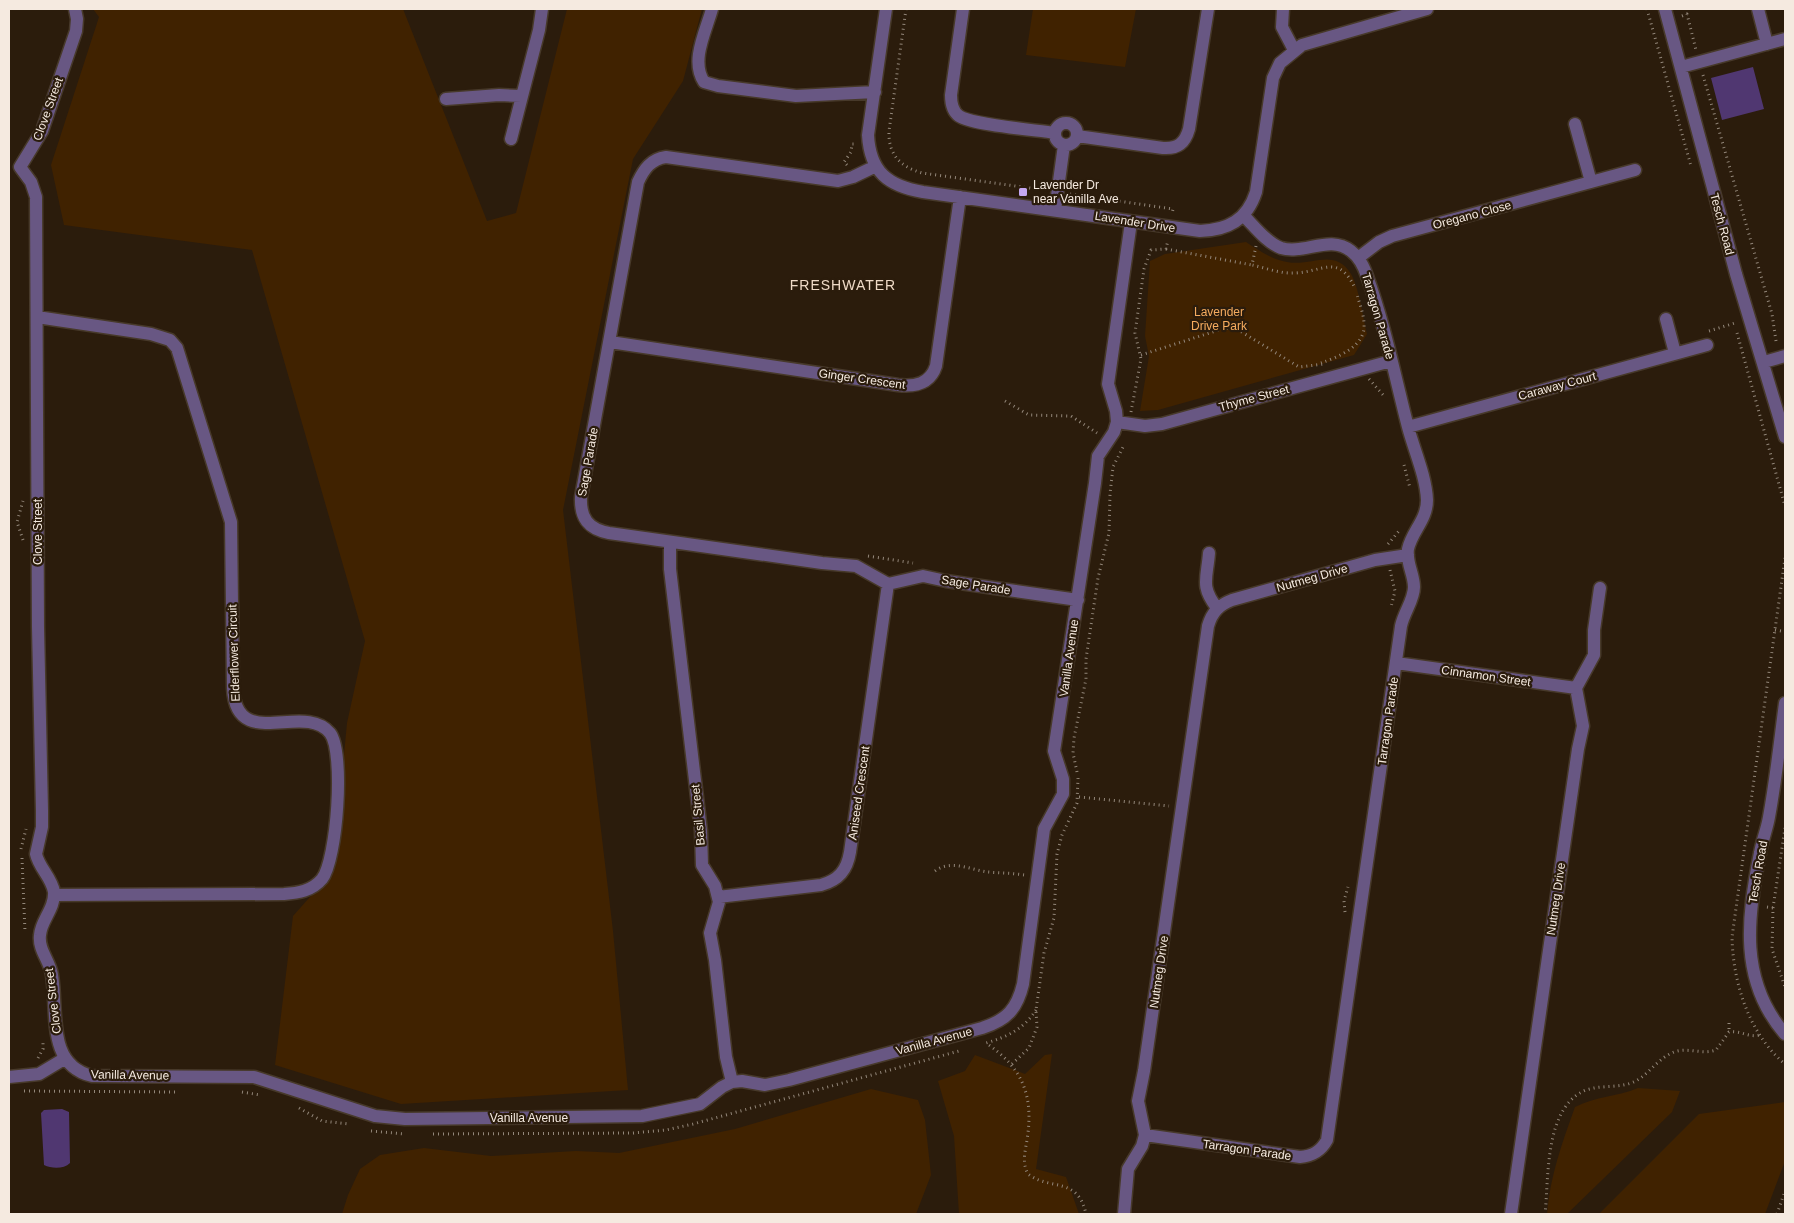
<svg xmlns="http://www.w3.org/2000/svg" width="1794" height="1223" font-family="Arial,sans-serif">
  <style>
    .green { fill: #402200 }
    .water { fill: #503771 }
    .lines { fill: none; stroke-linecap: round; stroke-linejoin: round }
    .minor-casing { stroke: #47392a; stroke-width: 15 }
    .path { stroke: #93877a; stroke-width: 3; stroke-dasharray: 1 4; stroke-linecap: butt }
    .minor { stroke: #685783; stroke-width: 12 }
    .poi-dot { fill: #c4a7f1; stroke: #2b1c0c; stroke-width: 2 }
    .labels { text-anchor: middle; stroke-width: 4.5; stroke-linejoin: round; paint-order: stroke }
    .street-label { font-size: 12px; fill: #f5eae0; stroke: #2b1c0c }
    .poi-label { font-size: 12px; fill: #f5eae0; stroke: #2b1c0c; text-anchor: start }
    .park-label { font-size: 12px; fill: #f6ac5f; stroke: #2b1c0c }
    .neighbourhood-label { font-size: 14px; letter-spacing: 1px; fill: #efdac6; stroke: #2b1c0c }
  </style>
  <rect width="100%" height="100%" fill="#2b1c0c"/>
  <!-- green -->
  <path class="green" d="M93,9h310l84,212 29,-8 51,-204h135l-19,72 -50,78 -70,351 50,421 15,159 -227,14 -126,-39 18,-149 40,-45 14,-148 18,-82 -113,-391 -188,-25 -13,-60 48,-148z
    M1033,9h103l-11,58 -99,-12z
    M1246,242c14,9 25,17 41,20 25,5 47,-15 64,12 8,14 12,44 16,60l-13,21 -196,55 -18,1 9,-55 -4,-20 5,-75 15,-7z
    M1052,1054l-16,115 30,8 13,37h-120l-5,-78 -16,-55 27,-10 10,-16 50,19 20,-19z
    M1638,1088l42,3 -8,21 -105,102h-20c3,-38 15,-71 28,-107 21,-11 42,-10 63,-19z
    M871,1089l47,11 7,20 6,55 -15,39h-574l6,-19 12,-26 20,-14 44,-7 67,8 85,-5 43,2 116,-24z
    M1785,1102v59l-20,53h-166l100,-100z"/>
  <!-- water -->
  <path class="water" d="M1753,67l11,42 -42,11 -11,-42z
    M62,1109l7,3 1,51c-6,6 -18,6 -26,2l-3,-52 3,-3z"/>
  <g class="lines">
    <!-- minor casing -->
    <g class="minor-casing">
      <path id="minor" d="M75,9l2,10 -1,12 -34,100 -22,36 11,15 5,15 2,430 4,184v16l-6,27c3,14 16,24 18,38 1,17 -13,28 -14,43 -2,15 10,26 12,40 6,36 -6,90 40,101l162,1 121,39 30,3 237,-3 58,-12 22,-17 10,-5 10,-1 23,4 24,-5 193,-52c25,-8 35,-19 41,-44l21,-155 19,-35v-15l-9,-28 41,-268 3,-27 16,-24 3,-10 -1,-11 -8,-27 23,-162
        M712,9c-6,22 -22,52 -8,73l14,4 78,10 79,-4
        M886,9l-18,126c2,37 20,51 55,57l277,39c28,-1 47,-11 56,-39l17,-114 7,-15 22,-18 125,-36
        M963,9l-12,86c0,8 1,16 8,21 13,9 77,14 96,17
        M1283,9l-1,18 12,23
        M1665,9l71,265 49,163
        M1758,9l9,35
        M1681,67l104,-28
        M446,99l53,-4 22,1
        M1055 134a11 11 0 1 1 22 0a11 11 0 1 1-22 0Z
        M1575,124l16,58
        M1077,136l86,12c15,1 22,-5 26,-19l19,-120
        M511,139l28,-109 3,-21
        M876,166l-23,11 -15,4 -172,-24c-15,2 -22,12 -28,25l-57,315c-1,21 7,32 28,36l213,30 34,3 32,18 35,-8 23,5 132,19
        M1055,210l9,-65
        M1358,258l21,-16 13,-6 243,-66
        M37,317l114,17 19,6 7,8 54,174 2,166c3,65 71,13 97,45 15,19 7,127 -8,146 -10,12 -24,14 -38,15l-230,1
        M1666,319l9,34
        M610,342l288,43c17,2 32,-1 38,-19l24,-169
        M1764,362l21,-6
        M1117,422l28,4 17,-2 229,-63
        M1408,427l299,-82
        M670,542v27l31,262 1,34 13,21 4,16 -9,31 5,27 11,97 6,25
        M1209,553c-2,26 -9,33 8,55
        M1396,663l180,25
        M1785,703c-5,38 -9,76 -16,114 -2,12 -7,24 -9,36 -13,65 -21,128 25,181
        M718,897l103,-12c18,-5 26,-15 29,-33l38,-268
        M9,1077l30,-3 25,-15
        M1145,1135l155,22c13,-1 21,-6 27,-17l74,-514c3,-14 13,-26 13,-39 0,-13 -8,-24 -6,-38 4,-18 19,-29 19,-49 -1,-24 -13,-50 -19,-73 -13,-50 -23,-102 -41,-151 -3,-9 -8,-19 -16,-25 -21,-17 -47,4 -70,-3 -14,-5 -27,-22 -37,-32
        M1124,1214l4,-45 14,-23 3,-11 -7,-34 6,-30 64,-445c4,-14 11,-21 24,-26l143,-40 33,-5
        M1511,1214l67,-465 5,-23 -7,-38 18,-33v-25l6,-42"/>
    </g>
    <!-- path -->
    <path class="path" d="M906,9l-17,122c-1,24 12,36 33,42l122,17
      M1647,9l44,157
      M1682,16l5,-2 9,36
      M1703,75l69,239 4,27
      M847,165l-3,-3 7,-10 1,-8h4
      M1070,194l103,15 -1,5
      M1256,246l-4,19c14,3 29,9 43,8 28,-1 43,-20 60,15
      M1166,249l86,16
      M1709,331l26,-8
      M1737,333l48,173
      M1141,355l84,-27 15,3 59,36 25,-3
      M1321,363c17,-6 45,-17 43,-39 0,-10 -5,-21 -7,-30
      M1369,379l16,18
      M1005,401l24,14 42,1 26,17
      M1131,412l10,-53 -6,-26 9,-64 7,-19 15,-1 2,-9
      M1404,465l6,23
      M23,540l-6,-18 6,-21
      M1388,544l11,-13
      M868,556l45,7
      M1785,558l-53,379c1,46 17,97 53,127
      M1390,570l5,21 -4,16
      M1775,630l6,1
      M1077,772l-4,-19 1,-15 12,-59v-20l12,-81 11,-45 1,-39 3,-27 11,-22
      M1079,797l90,9
      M21,849l5,-20
      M22,858l3,74
      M935,871c16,-12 36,-1 53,1 12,1 24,1 36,3
      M1767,907l6,1 -1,41 13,38
      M1773,908l12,-80
      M1345,912l-1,-11 4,-14
      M1036,1010c-12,19 -29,27 -50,33 37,25 48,53 41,97 -2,12 -5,23 1,34 22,17 50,2 58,40
      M1729,1023v9
      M38,1058l5,-9v-9
      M1012,1064l17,-16 8,-21 -1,-17 8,-57 10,-35 3,-64 5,-19 15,-32 1,-25
      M24,1091l151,1
      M242,1092l18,3
      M299,1108l23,13 27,3
      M371,1131l34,3
      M433,1134l200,-1 33,-3 27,-6 266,-73
      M1545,1214c4,-36 -1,-107 41,-124 15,-5 31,-2 45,-7 17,-6 25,-24 43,-31 14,-5 28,3 42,-2l13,-18c11,-2 20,6 31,3
      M1777,1214l8,-23"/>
    <!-- minor -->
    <use href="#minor" class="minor"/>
  </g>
  <!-- markers -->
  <rect class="poi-dot" x="1018" y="187" width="10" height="10" rx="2.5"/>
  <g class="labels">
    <!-- street labels -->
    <g class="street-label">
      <text transform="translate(48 109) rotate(-70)" y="4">Clove Street</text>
      <text transform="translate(1472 215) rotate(-15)" y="4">Oregano Close</text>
      <text transform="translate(1135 222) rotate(9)" y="4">Lavender Drive</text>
      <text transform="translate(1722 224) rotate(75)" y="4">Tesch Road</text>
      <text transform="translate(1378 316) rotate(74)" y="4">Tarragon Parade</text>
      <text transform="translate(862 379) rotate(8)" y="4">Ginger Crescent</text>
      <text transform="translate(1557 386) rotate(-15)" y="4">Caraway Court</text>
      <text transform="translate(1254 398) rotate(-15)" y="4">Thyme Street</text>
      <text transform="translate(588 462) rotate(-80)" y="4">Sage Parade</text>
      <text transform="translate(38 532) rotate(-90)" y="4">Clove Street</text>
      <text transform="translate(1312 578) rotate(-16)" y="4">Nutmeg Drive</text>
      <text transform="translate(976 585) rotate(9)" y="4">Sage Parade</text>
      <text transform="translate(234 653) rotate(-92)" y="4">Elderflower Circuit</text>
      <text transform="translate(1069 658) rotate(-82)" y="4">Vanilla Avenue</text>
      <text transform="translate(1486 676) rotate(8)" y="4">Cinnamon Street</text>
      <text transform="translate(1388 721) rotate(-82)" y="4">Tarragon Parade</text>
      <text transform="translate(859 793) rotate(-82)" y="4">Aniseed Crescent</text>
      <text transform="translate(698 815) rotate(-95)" y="4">Basil Street</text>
      <text transform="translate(1758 872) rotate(-80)" y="4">Tesch Road</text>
      <text transform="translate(1556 899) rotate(-82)" y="4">Nutmeg Drive</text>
      <text transform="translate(1159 972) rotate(-82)" y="4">Nutmeg Drive</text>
      <text transform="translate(53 1001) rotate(-97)" y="4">Clove Street</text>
      <text transform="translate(934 1041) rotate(-15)" y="4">Vanilla Avenue</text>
      <text transform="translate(130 1075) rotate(1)" y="4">Vanilla Avenue</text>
      <text x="529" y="1122">Vanilla Avenue</text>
      <text transform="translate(1247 1150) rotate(8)" y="4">Tarragon Parade</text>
    </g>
    <!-- poi labels -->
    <g class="poi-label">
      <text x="1033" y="189">Lavender Dr<tspan x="1033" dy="14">near Vanilla Ave</tspan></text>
    </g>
    <!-- park labels -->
    <g class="park-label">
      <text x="1219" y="316">Lavender<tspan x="1219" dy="14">Drive Park</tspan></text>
    </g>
    <!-- neighbourhood labels -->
    <g class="neighbourhood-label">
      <text x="843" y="290">FRESHWATER</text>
    </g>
  </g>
  <!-- border -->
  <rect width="1794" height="1223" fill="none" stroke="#f5eae0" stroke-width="20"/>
</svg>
